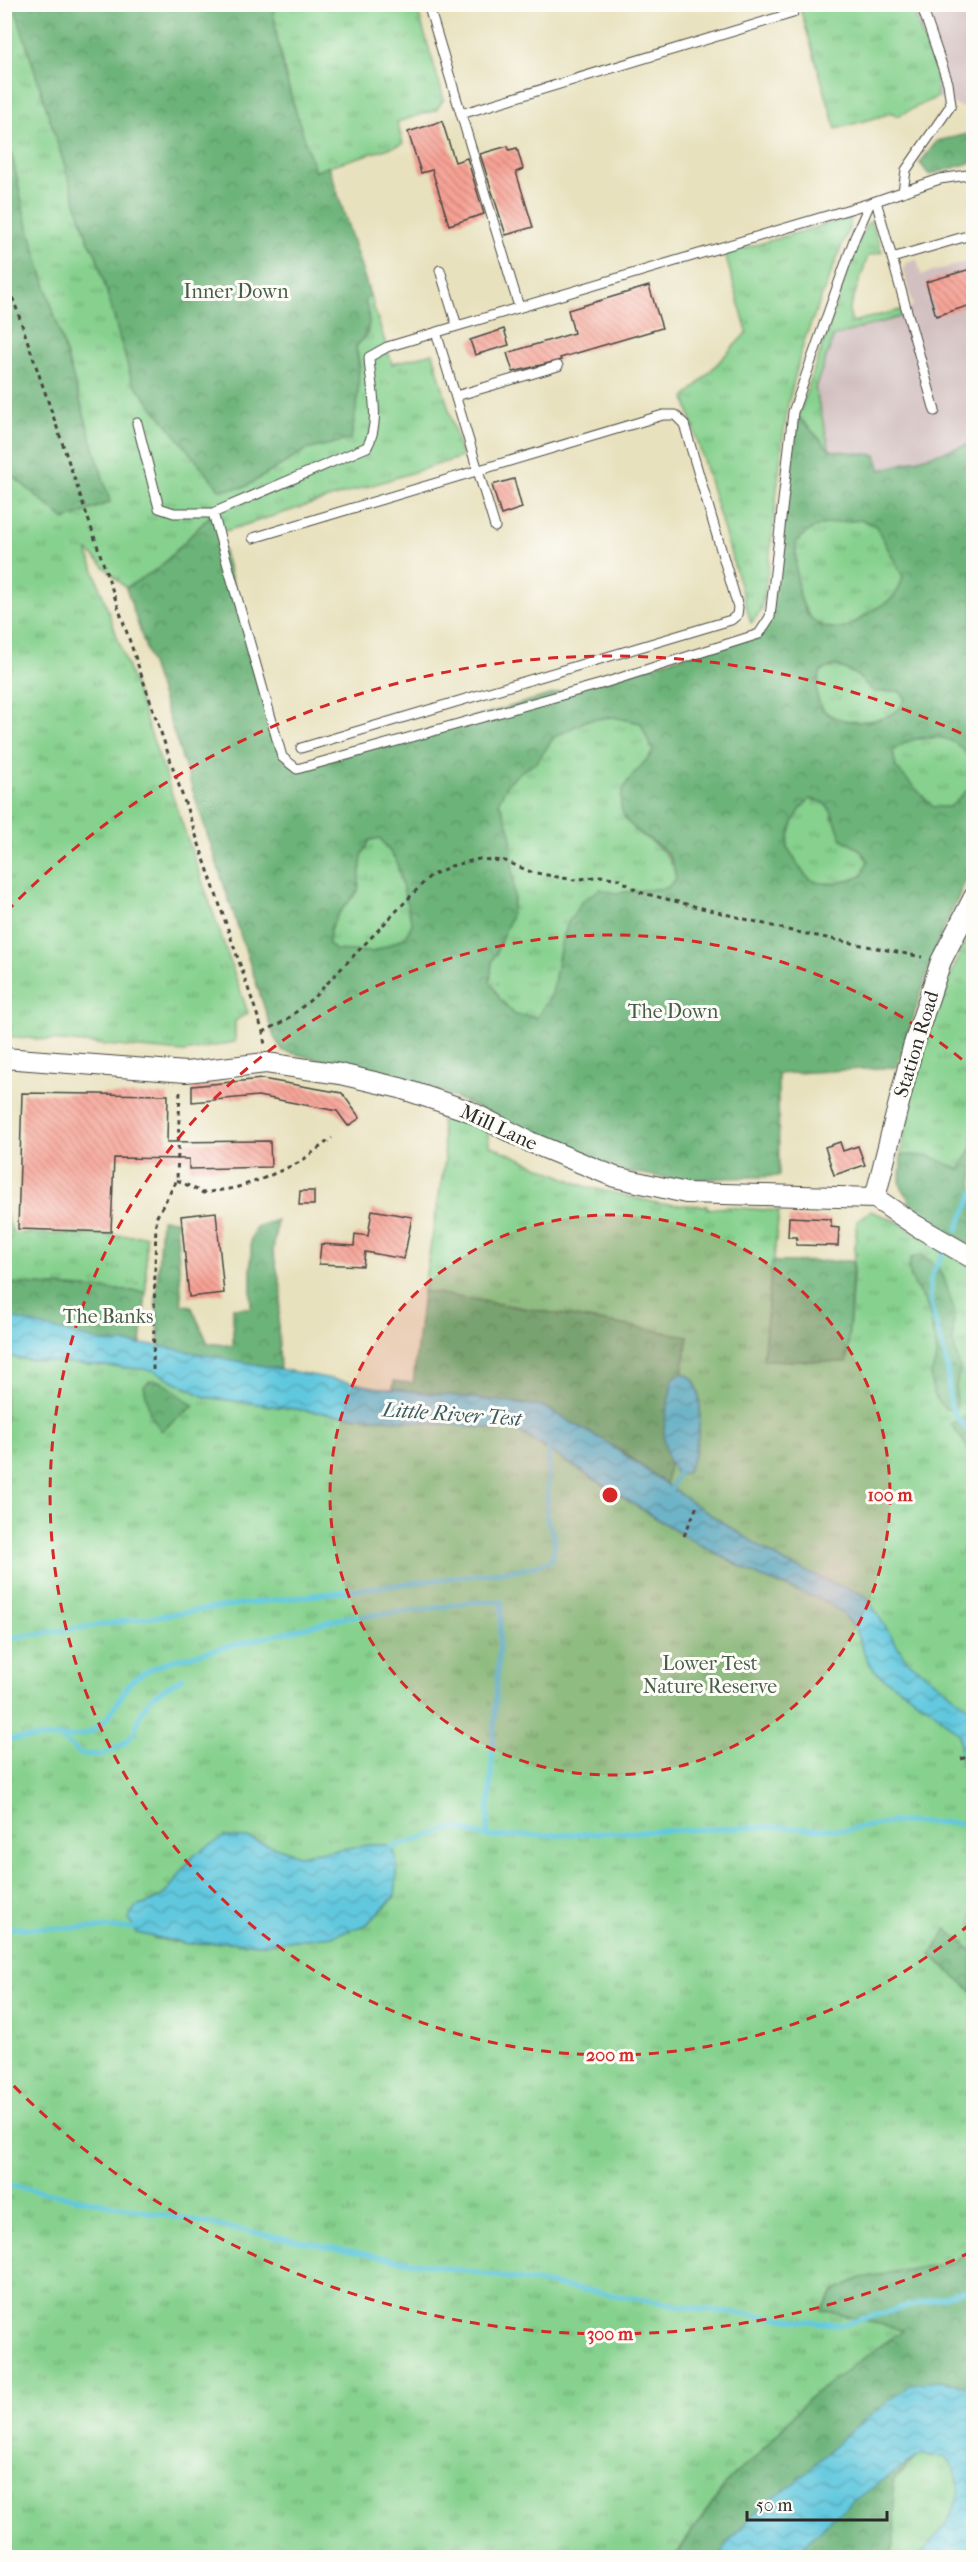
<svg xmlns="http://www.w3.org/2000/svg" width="978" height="2562" font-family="'IM FELL French Canon',serif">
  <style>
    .industrial { fill: #d2bfc0 }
    .grass { fill: url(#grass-tufts); stroke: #587e5c; stroke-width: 1.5; fill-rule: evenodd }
    .forest { fill: url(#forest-crowns); stroke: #4c6f52; stroke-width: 1.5; fill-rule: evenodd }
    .water { fill: url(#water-waves); stroke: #467a84; stroke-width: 1.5 }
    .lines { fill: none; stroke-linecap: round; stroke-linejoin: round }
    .stream { stroke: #61c8de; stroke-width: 5 }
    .building { fill: url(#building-back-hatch) }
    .service-casing { stroke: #474641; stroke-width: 11 }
    .minor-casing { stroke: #474641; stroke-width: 22 }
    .path { stroke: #474641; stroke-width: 3; stroke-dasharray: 4.5 4.5; stroke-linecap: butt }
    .service { stroke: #fff; stroke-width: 9 }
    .minor { stroke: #fff; stroke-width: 20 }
    .ring { fill: none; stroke: #d62828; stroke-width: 3; stroke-dasharray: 10 8 }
    .labels { text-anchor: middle; stroke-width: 6; stroke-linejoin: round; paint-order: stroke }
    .park-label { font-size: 20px; fill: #465d49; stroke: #fdfcf7 }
    .street-label { font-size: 20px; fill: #2b2b2b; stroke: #fdfcf7 }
    .water-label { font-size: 21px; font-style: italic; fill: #3b5a61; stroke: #fdfcf7 }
    .centre { fill: #d62828; stroke: #fdfcf7; stroke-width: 3 }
    .ring-label { font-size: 18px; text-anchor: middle; font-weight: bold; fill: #d62828; stroke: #fdfcf7; stroke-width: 6; stroke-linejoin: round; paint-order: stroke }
  </style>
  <defs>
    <pattern id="grass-tufts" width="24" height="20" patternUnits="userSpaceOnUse" patternTransform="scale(1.5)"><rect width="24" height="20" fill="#86d18e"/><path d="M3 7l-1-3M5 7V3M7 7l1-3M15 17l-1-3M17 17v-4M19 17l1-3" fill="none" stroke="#6eaa74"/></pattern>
    <pattern id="forest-crowns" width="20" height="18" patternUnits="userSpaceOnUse" patternTransform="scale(1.5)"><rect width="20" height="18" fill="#6cb379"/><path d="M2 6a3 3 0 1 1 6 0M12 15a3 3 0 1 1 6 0" fill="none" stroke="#599263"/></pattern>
    <pattern id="water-waves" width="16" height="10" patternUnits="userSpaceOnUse" patternTransform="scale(1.5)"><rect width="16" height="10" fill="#61c8de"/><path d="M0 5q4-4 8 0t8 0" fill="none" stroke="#50a3b4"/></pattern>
    <pattern id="building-back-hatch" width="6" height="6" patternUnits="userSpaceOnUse" patternTransform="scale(1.5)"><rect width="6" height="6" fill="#f7a194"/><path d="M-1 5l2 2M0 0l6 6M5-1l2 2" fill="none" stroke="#c88379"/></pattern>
  </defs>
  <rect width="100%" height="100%" fill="#fdfcf7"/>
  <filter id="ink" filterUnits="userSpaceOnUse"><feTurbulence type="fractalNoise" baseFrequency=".0167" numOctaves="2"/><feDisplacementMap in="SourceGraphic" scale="12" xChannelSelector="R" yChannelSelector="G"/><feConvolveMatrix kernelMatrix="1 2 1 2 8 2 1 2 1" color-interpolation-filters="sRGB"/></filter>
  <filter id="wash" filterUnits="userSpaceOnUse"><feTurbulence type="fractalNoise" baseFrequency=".008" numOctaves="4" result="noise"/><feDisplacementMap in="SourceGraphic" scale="24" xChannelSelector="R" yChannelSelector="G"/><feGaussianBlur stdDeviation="1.35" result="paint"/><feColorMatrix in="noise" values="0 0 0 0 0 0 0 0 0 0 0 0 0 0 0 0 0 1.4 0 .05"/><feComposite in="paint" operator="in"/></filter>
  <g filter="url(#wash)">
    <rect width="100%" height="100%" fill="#e8e1be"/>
    <!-- industrial -->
    <path class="industrial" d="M911,5h62v107l-36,-15 -1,-24z
      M917,259l4,16 52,-15v183l-93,27 -4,-15 -46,-5 -15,-62 19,-52 68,-20 -1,-6 12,-4 -10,-38 4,-6z"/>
    <!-- grass -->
    <path class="grass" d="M14,4l74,236 8,14 36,127 113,106 61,-37 45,-11 9,-74 -4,-18 12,-14 -3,-34 5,-4 22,69 41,-11 29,104 -243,76 -6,-20 -54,55 -33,20 -39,-38 161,463 -13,8v21l-51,10 -179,-16 -1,-567 61,51 45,-18 -86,-289 -10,-49 -9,-32v-127z
      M273,5h143l28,94 -8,11 -39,12 6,22 -74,22 -14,6c-17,-54 -38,-110 -42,-167z
      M799,5h112l25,68 1,24 -39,19 -6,-3 -56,16z
      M851,217l-2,11 -45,113 -16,63 -6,40 -14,128 -7,39 -10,12 -66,-225 62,-66 -22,-78z
      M871,221l11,31 -14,4 -19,55 3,11 49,-12 2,6 -69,20 -19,52 15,62 -32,-33 56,-166 13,-27z
      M862,520l14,6 27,51c-7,24 -13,23 -33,35 -8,5 -16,13 -24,15 -50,11 -52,-52 -50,-85 21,-22 37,-19 66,-22z
      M836,665l19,9 19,18 25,-1 7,7c-2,4 -5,9 -8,12 -16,15 -64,17 -77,-3 -7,-12 -4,-24 0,-36z
      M613,717l28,6 12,29 -10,13 -8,65c19,14 39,24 41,49l-9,9 -52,5 -15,-4 -31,32 -8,23 -9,51 -15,22 -22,-2 -15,-16 -10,-18 2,-19 18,-43 -7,-107 -4,-11 9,-18 15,-13 13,-7 18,-26 33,-17z
      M945,737c23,13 28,20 29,47l-24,23h-17l-37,-39 -3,-17 13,-11z
      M810,799l13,3 8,9 11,28 17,10 9,12 -6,15c-15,6 -43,13 -56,0 -6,-6 -13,-21 -19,-29 3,-19 8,-35 23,-48z
      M380,838l16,22 16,64 -7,14 -32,14 -37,-1 -7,-7 1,-15 8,-15 20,-23 4,-36 8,-15z
      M973,917v228l-13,25 -30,-14 -29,-1 6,-47 23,-77z
      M440,1111l48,18 1,16 95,41 77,18 46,2v3l20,-2 52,4 -16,149 84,2 10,-141 14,-10 23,9 79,47v705l-34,-31 -8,14 42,37v254l-19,16 -59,10 -60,18 -13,20 82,19 -94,68 -54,60 -26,21 -56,79 -669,1v-1204l14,5 134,11 52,27 135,18 178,16 142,89 28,-184 -265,-45 22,-131zM247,1838l52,17 71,-10h17l8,8 2,14 -2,30 -29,28 -34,11 -70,8 -33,-2 -41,2 -35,-6 -17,-31c39,-10 35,-26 58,-51 8,-7 41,-14 53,-18z
      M4,1209l9,24 133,3v56l-141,-9z
      M973,2406v151l-164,1z"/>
    <!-- forest -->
    <path class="forest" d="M14,5h259c4,57 25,112 42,167l14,-6 41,129 -5,4c6,25 7,28 -9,48 6,32 1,60 -5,92l-45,11 -61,37 -25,3 -88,-109 -36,-127 -8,-14z
      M4,132l10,32 10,49 86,289 -45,18 -60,-51z
      M973,133v29l-44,13 -9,-12 17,-22z
      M798,416l32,34 46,5 5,15 92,-27v324c-13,-36 -53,-38 -80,-16l3,17 37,39h17l23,-23v81l-36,79 -40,123 -119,7 1,102 -99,4 -57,-9 -197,-86 -143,-34 -9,-14 -148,-449 33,-20 54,-55 69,244 15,12 462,-135 11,-17zM862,520l14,6 27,51c-7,24 -13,23 -33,35 -8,5 -16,13 -24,15 -50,11 -52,-51 -50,-85 21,-22 37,-19 66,-22zM836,665l19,9 19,18 25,-1 7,7c-2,4 -5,9 -8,12 -16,15 -64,17 -77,-3 -7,-12 -4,-24 0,-36zM613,717l28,6 12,29c-9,13 -28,27 -31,42 -8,33 27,40 45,59 6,8 8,17 9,26l-9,9 -52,5 -15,-4 -18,12 -13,20 -8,23 -9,51 -15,22 -22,-2 -15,-16 -10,-18 2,-19 18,-43 4,-20 -3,-66 -12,-32 9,-18 15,-13 13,-7 18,-26 33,-17zM810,799l13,3 8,9 11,28 17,10 9,11 -6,16c-15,6 -43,13 -56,0 -6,-6 -13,-21 -19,-29 3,-19 8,-35 23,-48zM380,838l16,22 16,64 -7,14 -32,14 -37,-2 -7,-6 1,-15 8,-15 20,-23 4,-36 8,-15z
      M973,1145v102l-58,-35 -15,-28 1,-29 29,1 30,14z
      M161,1219l15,1 6,85 9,1 17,37 25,3v-38h18v-69l5,-12 21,-7 -4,32 9,39 -4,33 2,45 -120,-22 -4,-44z
      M919,1255l11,5 13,15 11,34 -1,34 7,25 -4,19v21l-10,1c-12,-7 -18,-27 -13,-41 1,-5 4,-8 4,-13 0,-6 -3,-13 -4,-19 -1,-10 -2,-23 -7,-32 -8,-16 -22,-27 -15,-46z
      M853,1261l-6,101 -84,-2 9,-98z
      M5,1283l141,9 -5,52 -39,-2 -97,-16z
      M423,1291l265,45 -22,148 -43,-32 -81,-46 -149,-17 1,-8 19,2z
      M155,1380l8,2 31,24 -33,25 -11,-17 -6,-28 6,-5z
      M966,1416l7,2v37l-22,-31z
      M947,1929l26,23v40l-42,-37z
      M973,2246v160l-80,74 2,62 -6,15 -215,1 56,-80 26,-21 54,-60 93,-67 -81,-20 13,-20 26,-12 93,-16z"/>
    <!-- water -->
    <path class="water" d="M4,1316l98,26 51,3 221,42 168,19 63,35 92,65 89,57 80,33 39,62 68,53v74l-12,-26 -2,-25 -30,-27 -49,-31 -12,-14 -14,-35 -10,-12 -15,-12 -69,-26 -76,-41 -166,-105 -178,-16 -135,-18 -52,-27 -134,-11 -14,-5z
      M682,1373c5,2 9,3 12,8 12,19 4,74 -8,92l-9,2c-22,-31 -11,-58 -5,-92l3,-6z
      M224,1837l23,1 52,17 71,-10h17c15,14 9,33 8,51l-29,29 -34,11 -70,8 -33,-2 -41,2 -52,-11 -7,-15 7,-11c41,-10 35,-28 59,-52 8,-7 20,-12 29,-18z
      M939,2381l34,6v170h-54c25,-28 59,-66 26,-100l-24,-2c-41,27 -97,62 -125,102h-75l9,-18 37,-39 29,-17 47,-46 68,-53z"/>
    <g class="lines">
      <!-- stream -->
      <path class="stream" d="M957,1230l17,-38
        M945,1250c-4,8 -10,17 -13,25 -8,28 9,59 14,86 7,35 -6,47 28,73
        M669,1493l8,-18
        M4,1639l224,-33 302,-38 22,-8 3,-21 -8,-20 2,-74
        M58,1736l23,18 21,1 23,-12 10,-12 7,-21 11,-14 29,-18
        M4,1739c19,-1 70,0 84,-6 21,-11 27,-28 39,-46 9,-13 29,-20 43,-26l173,-43 86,-9 41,-7h32l-15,235
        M390,1848l64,-20 33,9 288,-10 70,3 48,-8 81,1
        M4,1928h130
        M4,2188l9,-2 379,73 308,50 141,16 133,-37"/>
    </g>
    <g id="blocks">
      <!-- building -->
      <path class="building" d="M442,121l13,41 12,-4 17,56 -35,11 -17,-55 -11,3 -13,-41z
        M508,146l1,4 8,-2 6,21 -7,3 17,55 -27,8 -26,-81z
        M974,268v36l-38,12 -10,-34z
        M649,286l13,42 -102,30 1,2 -48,12 -6,-19 67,-20 -6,-23z
        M504,329l5,16 -34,10 -5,-15z
        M514,479l8,29 -21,7 -9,-30z
        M262,1079l80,14 18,25 -12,8 -11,-15 -79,-15 -66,6v-16z
        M22,1093l146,2 -1,47 103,-1 1,26 -82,2v-10l-75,-1 -3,74 -93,-3z
        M840,1142l3,9 15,-5 7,19 -31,10 -9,-28z
        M300,1191h14v14h-15z
        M372,1210l40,7 -8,42 -39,-7 -2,14 -44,-2 2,-20 33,2 1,-12 13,2z
        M216,1212l8,81 -35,4 -8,-81z
        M789,1217l42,2v8l8,1 -1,18 -42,-1 1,-8h-9z"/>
    </g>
  </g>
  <g filter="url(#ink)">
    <use href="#blocks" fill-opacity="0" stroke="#474641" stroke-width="1.5"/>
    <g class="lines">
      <!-- service casing -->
      <g class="service-casing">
        <path id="service" d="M428,4l91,303
          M461,114l332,-101
          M903,192l3,-22 45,-65 -3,-22 -27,-79
          M876,201l59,210
          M892,258l82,-24
          M440,270l17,56
          M436,332l59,195
          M456,396l102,-30
          M137,423l22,85 15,5h39l154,-66c15,-27 3,-61 2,-90l18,-10 483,-144 70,-24 34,-5
          M213,513l69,244 15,12 304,-85 158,-50 11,-17 23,-205 62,-175 15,-34
          M253,538l410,-123h12l9,9 54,183 -1,8 -6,5 -430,128"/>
      </g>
      <!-- minor casing -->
      <g class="minor-casing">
        <path id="minor" d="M4,1058l182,14 80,-9 74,11 60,14 69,23 61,31 85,35 71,16 189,5 40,27 59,34
          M875,1198l38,-151 28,-86 33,-64"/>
      </g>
      <!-- path -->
      <path class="path" d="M4,272l259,760 2,14
        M263,1032l22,-11 29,-24 116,-121 21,-10 28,-7 26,2 26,11 43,8 27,-4 18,3 20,13 153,39 130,26
        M177,1180l26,13 32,-5 27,-9 38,-17 32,-24
        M153,1370l3,-152 21,-38 3,-90
        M684,1536l13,-30
        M961,1759l13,-4"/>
      <!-- service -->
      <use href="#service" class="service"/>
      <!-- minor -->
      <use href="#minor" class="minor"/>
    </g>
  </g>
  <!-- distance rings -->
  <circle cx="610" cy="1495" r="280" fill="#d62828" fill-opacity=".12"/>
  <g class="ring">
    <circle cx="610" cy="1495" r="280"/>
    <path d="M970 1924A560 560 0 1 1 970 1066"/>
    <path d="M971 2252A839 839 0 0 1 6 2078M6 912A839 839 0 0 1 971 738"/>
  </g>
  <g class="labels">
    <!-- park labels -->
    <g class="park-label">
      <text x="236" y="298">Inner Down</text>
      <text x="673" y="1018">The Down</text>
      <text x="108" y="1323">The Banks</text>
      <text x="710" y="1670">Lower Test<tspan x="710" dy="23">Nature Reserve</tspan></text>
    </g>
    <!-- street labels -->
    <g class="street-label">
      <text transform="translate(916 1044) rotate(-73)" y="7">Station Road</text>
      <text transform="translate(499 1127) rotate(25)" y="7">Mill Lane</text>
    </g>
    <!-- water labels -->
    <g class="water-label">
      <text transform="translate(452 1414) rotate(4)" y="7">Little River Test</text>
    </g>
  </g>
  <circle cx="610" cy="1495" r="9" class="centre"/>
  <g class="ring-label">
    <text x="890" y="1501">100 m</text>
    <text x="610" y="2061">200 m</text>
    <text x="610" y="2340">300 m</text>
  </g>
  <!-- margin -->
  <rect width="978" height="2562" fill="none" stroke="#fdfcf7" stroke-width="24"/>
  <!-- scale -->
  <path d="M747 2511v9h140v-9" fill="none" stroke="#2b2b2b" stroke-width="3"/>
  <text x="756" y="2511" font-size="18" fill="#2b2b2b" stroke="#fdfcf7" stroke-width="4.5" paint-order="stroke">50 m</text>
</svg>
